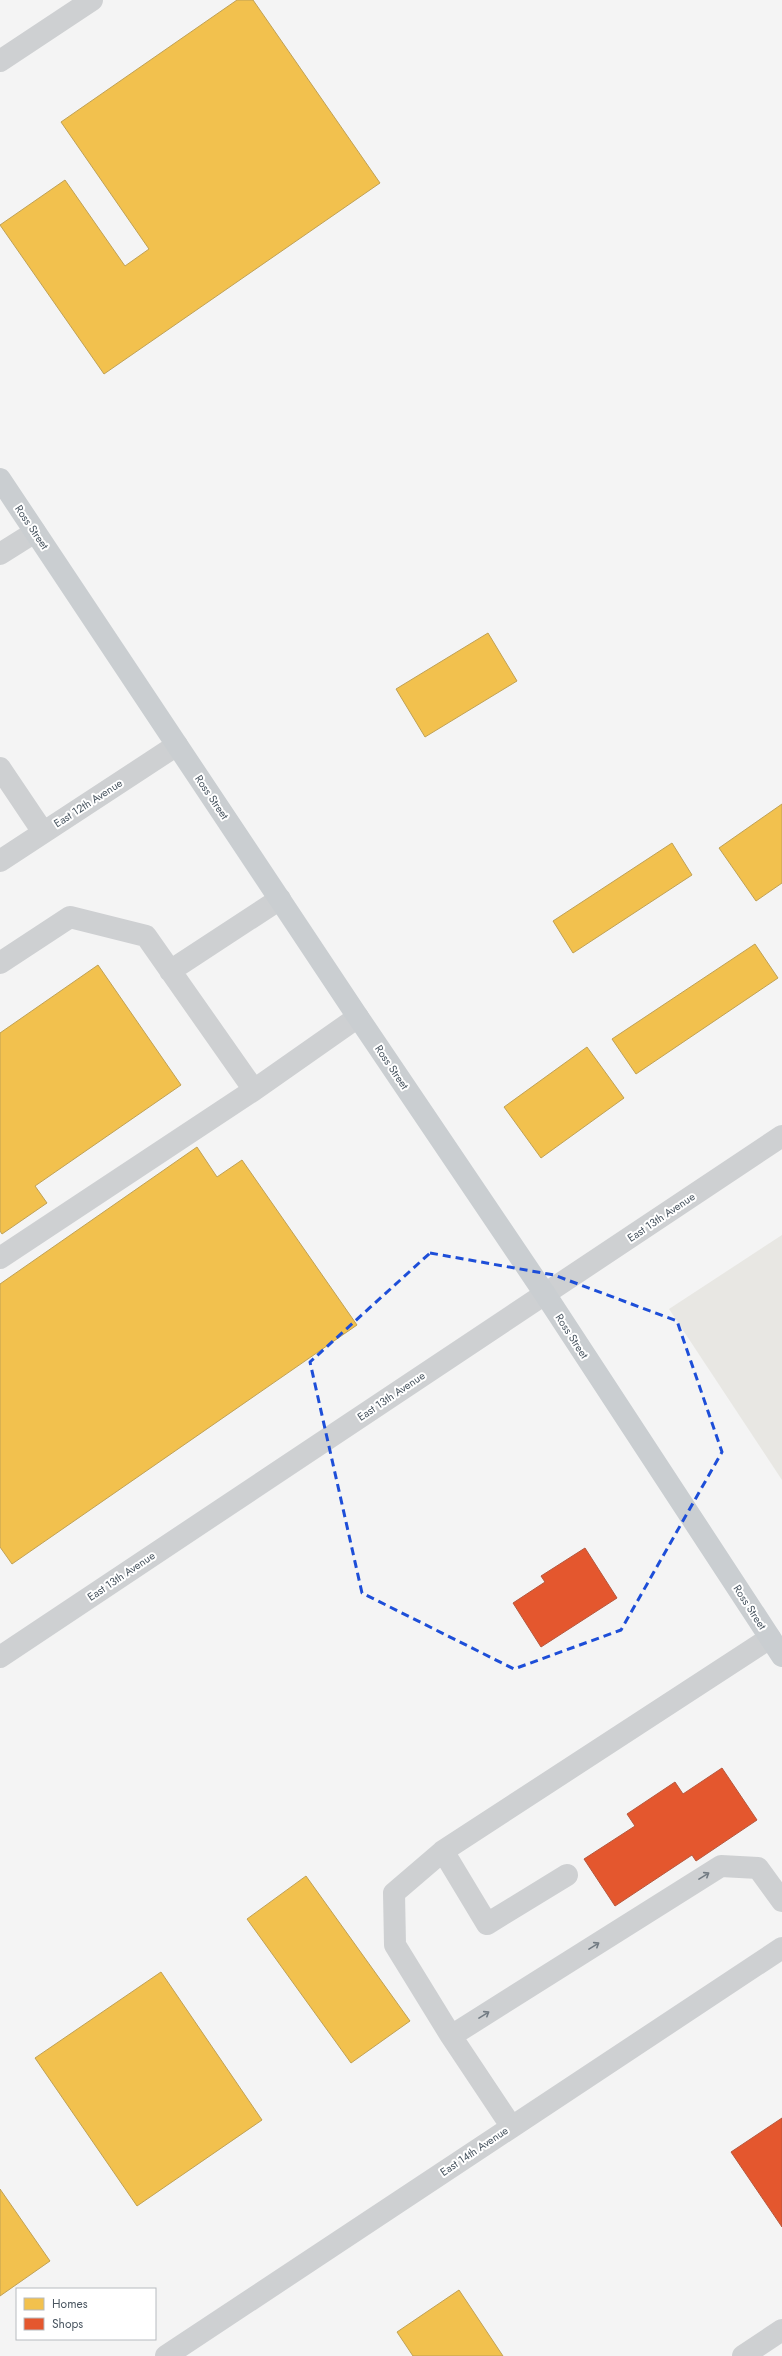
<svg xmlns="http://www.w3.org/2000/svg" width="782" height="2356" font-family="Jost,sans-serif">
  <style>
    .commercial { fill: #e8e7e3 }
    .homes { fill: #f2c14e; stroke: #c0a154 }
    .shops { fill: #e4572e; stroke: #b6573d }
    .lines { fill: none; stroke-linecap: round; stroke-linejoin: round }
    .minor { stroke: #ced0d2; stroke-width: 22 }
    .major { stroke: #caced1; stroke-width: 22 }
    .oneway { stroke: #727b83 }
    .marked { fill: none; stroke: #1d4ed8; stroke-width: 3; stroke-dasharray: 8 5; stroke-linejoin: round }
    .labels { text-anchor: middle; stroke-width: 4; stroke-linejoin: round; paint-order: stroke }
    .street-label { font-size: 11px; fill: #4a5661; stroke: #fff }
  </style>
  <rect width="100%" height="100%" fill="#f4f4f4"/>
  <!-- commercial -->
  <path class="commercial" d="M782,1235v245l-113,-171z"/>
  <!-- homes -->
  <path class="homes" d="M237,0h16l127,183 -276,191 -104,-149 65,-45 60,86 24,-17 -88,-127z
    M488,633l29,48 -92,56 -29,-48z
    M782,804v79l-26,18 -37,-53z
    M672,843l20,32 -119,78 -20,-32z
    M755,944l23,34 -142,96 -24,-35z
    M98,965l83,120 -146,101 12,17 -45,31 -2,-3v-198z
    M587,1047l37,51 -83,60 -37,-51z
    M197,1147l20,30 25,-17 115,165 -345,239 -12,-17v-263z
    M306,1876l104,145 -59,42 -104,-144z
    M161,1972l101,148 -125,86 -102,-148z
    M0,2189l50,72 -50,35z
    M459,2290l44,66h-90l-16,-24z"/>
  <!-- shops -->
  <path class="shops" d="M585,1548l32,50 -76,49 -28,-44 32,-21 -4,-6z
    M722,1768l35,52 -61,41 -4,-6 -77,51 -31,-47 51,-33 -8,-12 48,-32 8,12z
    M782,2118v109l-51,-75z"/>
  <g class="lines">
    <!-- minor -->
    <path class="minor" d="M0,61l92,-61
      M0,554l35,-22
      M0,768l43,64
      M0,861l177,-116
      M0,963l70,-46 76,19 108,154
      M170,971l110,-72
      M0,1258l254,-168 104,-73
      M0,1657l782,-521
      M443,1851l44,73 80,-49
      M451,2036l270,-170 37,2 24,33
      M511,2126l-60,-90 -56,-91 -1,-52 49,-42 327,-213
      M166,2356l616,-408
      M743,2356l39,-26"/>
    <!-- major -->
    <path class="major" d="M0,479l358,538 187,277 237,362"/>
  </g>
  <!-- one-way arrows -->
  <defs><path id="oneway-shaft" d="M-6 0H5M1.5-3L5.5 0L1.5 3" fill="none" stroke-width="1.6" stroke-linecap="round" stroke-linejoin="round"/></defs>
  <g class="oneway">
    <use href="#oneway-shaft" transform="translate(704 1876) rotate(-32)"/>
    <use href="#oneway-shaft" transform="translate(594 1946) rotate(-32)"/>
    <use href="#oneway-shaft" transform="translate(484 2015) rotate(-32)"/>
  </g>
  <!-- marked area -->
  <path class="marked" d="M430,1253l124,22 123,46 45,131 -101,178 -107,39 -152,-76 -52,-231z"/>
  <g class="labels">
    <!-- street labels -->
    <g class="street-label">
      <text transform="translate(32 527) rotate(56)" y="4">Ross Street</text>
      <text transform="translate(212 797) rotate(56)" y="4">Ross Street</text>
      <text transform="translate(88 803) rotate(-33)" y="4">East 12th Avenue</text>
      <text transform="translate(392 1067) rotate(56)" y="4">Ross Street</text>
      <text transform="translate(661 1217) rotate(-34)" y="4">East 13th Avenue</text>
      <text transform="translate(572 1336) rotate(57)" y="4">Ross Street</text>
      <text transform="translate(391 1396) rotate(-34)" y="4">East 13th Avenue</text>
      <text transform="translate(121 1576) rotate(-34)" y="4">East 13th Avenue</text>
      <text transform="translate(750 1607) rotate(57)" y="4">Ross Street</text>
      <text transform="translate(474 2151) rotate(-34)" y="4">East 14th Avenue</text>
    </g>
  </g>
  <!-- legend -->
  <rect x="16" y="2288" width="140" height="52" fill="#ffffff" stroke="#b7bbc0"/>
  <rect x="24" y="2298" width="20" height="12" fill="#f2c14e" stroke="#b7bbc0"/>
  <text x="52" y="2308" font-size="12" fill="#4a5661">Homes</text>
  <rect x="24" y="2318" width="20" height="12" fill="#e4572e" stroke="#b7bbc0"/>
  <text x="52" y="2328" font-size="12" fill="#4a5661">Shops</text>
</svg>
